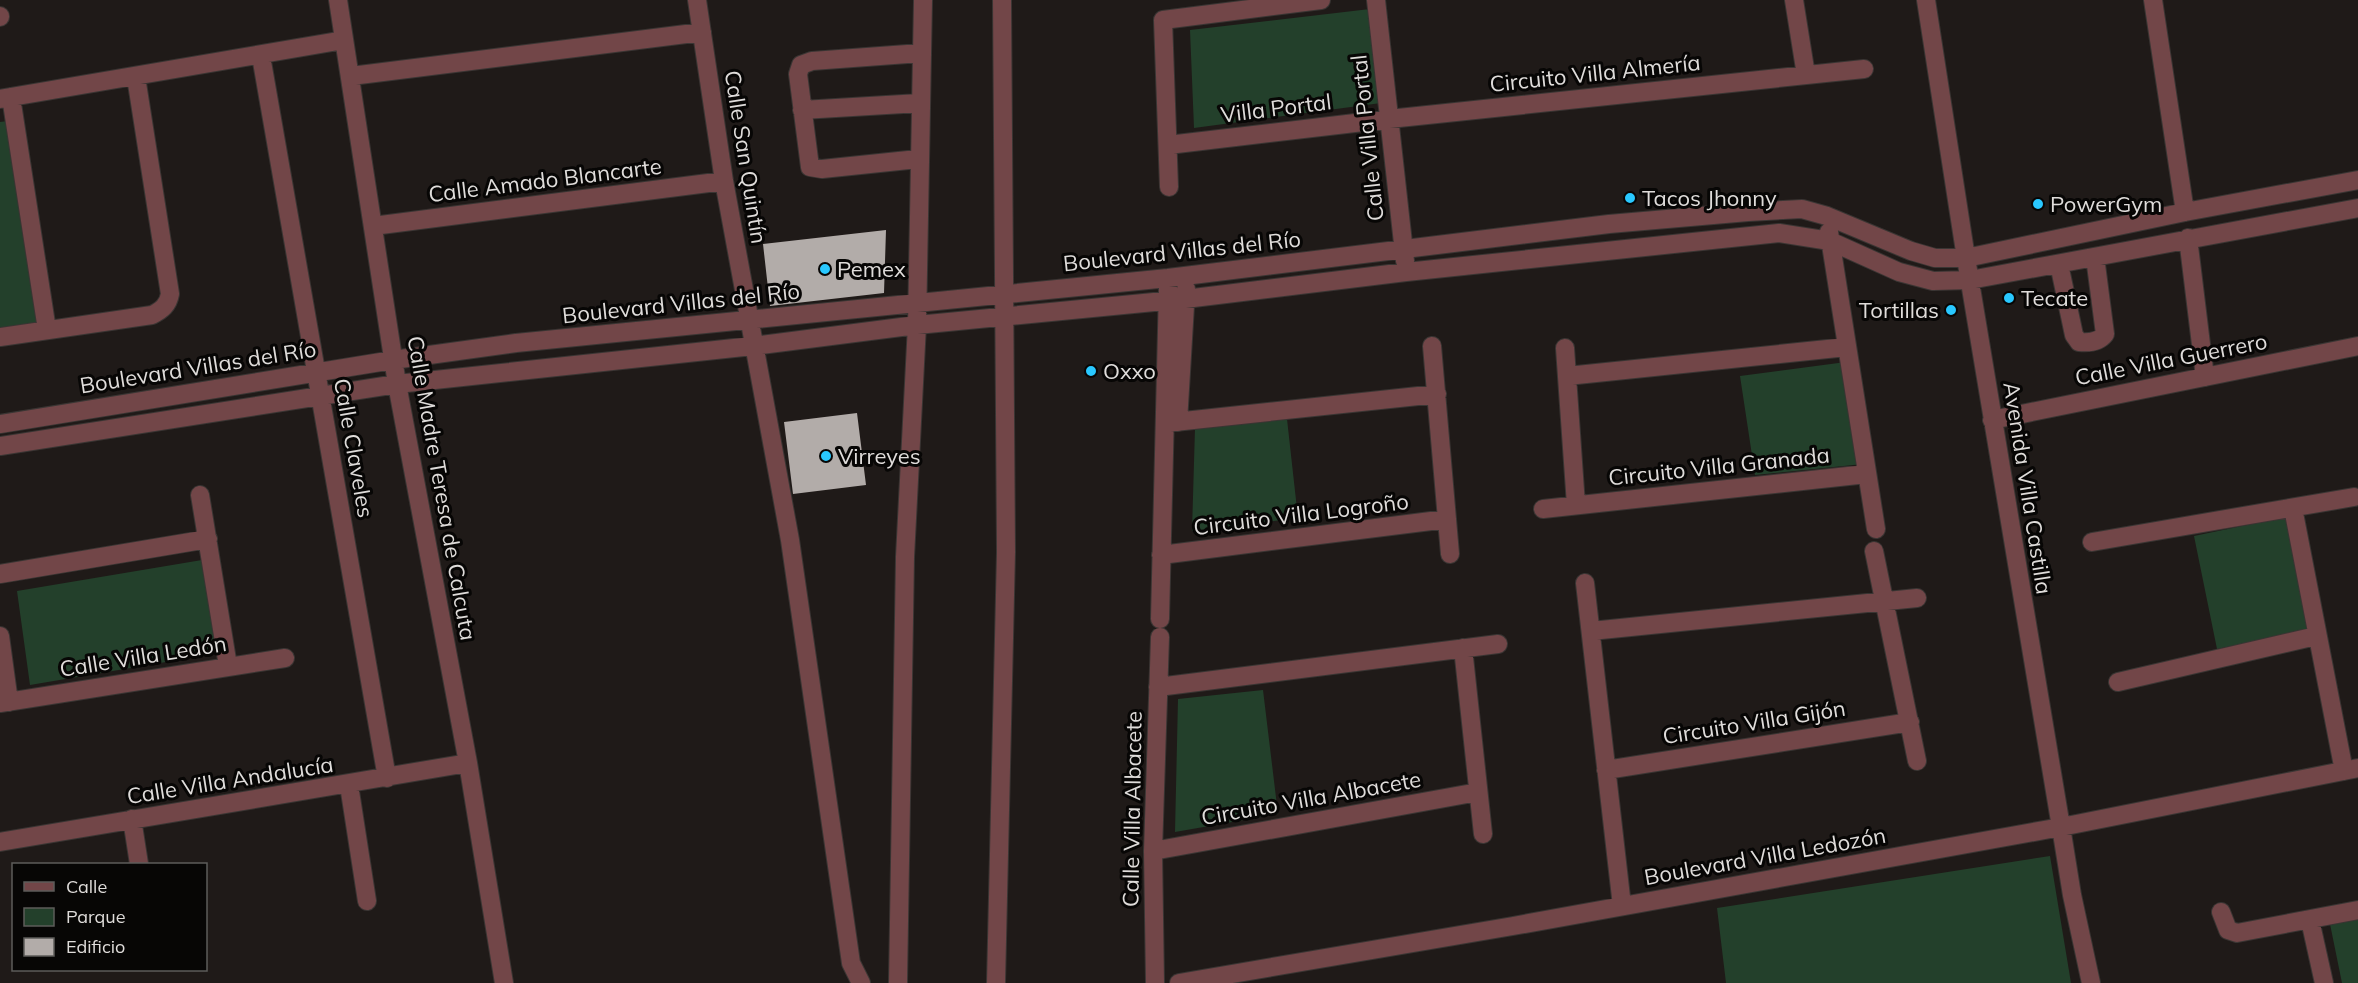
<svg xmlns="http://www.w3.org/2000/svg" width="2358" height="983" font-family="Mulish,sans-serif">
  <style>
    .green { fill: #23402b }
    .building { fill: #b2aca9 }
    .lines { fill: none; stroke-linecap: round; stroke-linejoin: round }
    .minor-casing { stroke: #3a3533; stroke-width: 20 }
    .minor { stroke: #724648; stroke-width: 18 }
    .poi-dot { fill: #29c8ff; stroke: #070605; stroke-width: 2 }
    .labels { text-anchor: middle; stroke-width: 6; stroke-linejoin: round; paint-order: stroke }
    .street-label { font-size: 22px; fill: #dfdcda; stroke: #070605 }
    .poi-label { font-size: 22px; fill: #dfdcda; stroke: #070605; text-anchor: start }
  </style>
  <rect width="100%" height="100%" fill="#1f1a18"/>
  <!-- green -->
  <path class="green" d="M1370,9l11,94 -187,25 -4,-98z
    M8,121l32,208 -40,6v-213z
    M1846,362l17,102 -108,11 -15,-99z
    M1287,419l11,99 -106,13 3,-103z
    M2291,516l23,113 -97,20 -23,-113z
    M202,560l17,93 -189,32 -13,-94z
    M1263,690l15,124 -103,18 3,-133z
    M2050,856l21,127h-345l-9,-75z
    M2358,918v65h-16l-12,-59z"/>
  <!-- building -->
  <path class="building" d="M886,230l-2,63 -114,13 -7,-62z
    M857,413l9,72 -73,9 -9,-72z"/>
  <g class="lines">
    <!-- minor casing -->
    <g class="minor-casing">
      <path id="minor" d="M338,0l59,384 71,379 36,220
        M697,0l27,181 66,359 61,423 10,20
        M1376,0l29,261
        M1794,0l12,75
        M1926,0l40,258 95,569 11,68 19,88
        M2153,0l32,212
        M0,16v1
        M261,56l126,722
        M351,76l351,-44
        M11,97l36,233
        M0,99l344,-59
        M802,110l118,-7
        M1168,145l221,-26 475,-50
        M918,159l-96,10 -12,-2 -12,-93 3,-9 11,-4 109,-8
        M1169,187l-6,-167 158,-20
        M373,226l351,-45
        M1829,232l47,297
        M2188,238l17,139
        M2059,264l15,71 5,7c10,1 20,0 26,-8l-10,-77
        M0,337l152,-22c10,-5 16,-10 18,-21l-34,-217
        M1432,346l18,208
        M1565,348l11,157
        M1567,376l280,-29
        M1992,420l366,-74
        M1178,422l8,-133
        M1165,423l272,-29
        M0,424l393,-64 123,-17 652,-65 441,-54 139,-12 54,-3 25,7 84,35 24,7h31l219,-46 173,-32
        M0,446l397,-62 356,-38 164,-21 268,-26 221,-27 373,-39 51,8 69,31 34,9 37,-1 388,-72
        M200,495l28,171
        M2293,508l51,263
        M1543,509l324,-35
        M2092,542l262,-45
        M1874,551l43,210
        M1161,555l286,-36
        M0,574l208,-35
        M1585,583l37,323
        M1160,619l8,-331
        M1591,631l326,-33
        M0,636l9,66
        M1463,648l20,186
        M2118,682l198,-46
        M1158,687l340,-43
        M0,703l285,-45
        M1606,770l304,-48
        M349,785l18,116
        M132,819l7,45
        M0,842l468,-79
        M1153,851l325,-59
        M2221,912l7,18 9,3 121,-23
        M2310,920l14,63
        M898,983l7,-426 12,-232 6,-325
        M996,983l10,-431 -4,-552
        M1155,983l-2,-132 7,-214
        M1179,983l334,-57 548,-99 297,-59"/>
    </g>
    <!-- minor -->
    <use href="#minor" class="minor"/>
  </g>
  <!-- markers -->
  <g class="poi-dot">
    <circle cx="1630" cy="198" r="6"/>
    <circle cx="2038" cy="204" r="6"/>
    <circle cx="825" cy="269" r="6"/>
    <circle cx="2009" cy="298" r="6"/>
    <circle cx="1951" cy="310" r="6"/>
    <circle cx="1091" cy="371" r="6"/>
    <circle cx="826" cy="456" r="6"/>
  </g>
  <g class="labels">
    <!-- street labels -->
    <g class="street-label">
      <text transform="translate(1595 73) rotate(-6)" y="8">Circuito Villa Almería</text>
      <text transform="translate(1276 108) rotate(-7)" y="8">Villa Portal</text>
      <text transform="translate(1367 138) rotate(-96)" y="8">Calle Villa Portal</text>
      <text transform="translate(746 157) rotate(81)" y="8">Calle San Quintín</text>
      <text transform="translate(545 180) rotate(-7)" y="8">Calle Amado Blancarte</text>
      <text transform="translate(1182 251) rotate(-6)" y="8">Boulevard Villas del Río</text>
      <text transform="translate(681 303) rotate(-6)" y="8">Boulevard Villas del Río</text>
      <text transform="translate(2171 359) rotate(-11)" y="8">Calle Villa Guerrero</text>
      <text transform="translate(198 367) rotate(-9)" y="8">Boulevard Villas del Río</text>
      <text transform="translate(354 448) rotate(80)" y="8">Calle Claveles</text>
      <text transform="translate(1719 466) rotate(-6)" y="8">Circuito Villa Granada</text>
      <text transform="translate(442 488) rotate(80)" y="8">Calle Madre Teresa de Calcuta</text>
      <text transform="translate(2028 488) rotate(81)" y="8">Avenida Villa Castilla</text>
      <text transform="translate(1301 514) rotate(-7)" y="8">Circuito Villa Logroño</text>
      <text transform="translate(143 656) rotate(-9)" y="8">Calle Villa Ledón</text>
      <text transform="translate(1754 722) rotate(-9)" y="8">Circuito Villa Gijón</text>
      <text transform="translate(230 780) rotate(-9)" y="8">Calle Villa Andalucía</text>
      <text transform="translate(1311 798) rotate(-10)" y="8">Circuito Villa Albacete</text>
      <text transform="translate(1132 809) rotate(-89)" y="8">Calle Villa Albacete</text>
      <text transform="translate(1765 856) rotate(-10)" y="8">Boulevard Villa Ledozón</text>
    </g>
    <!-- poi labels -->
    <g class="poi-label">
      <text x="1642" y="206">Tacos Jhonny</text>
      <text x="2050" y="212">PowerGym</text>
      <text x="837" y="277">Pemex</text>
      <text x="2021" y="306">Tecate</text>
      <text x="1939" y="318" text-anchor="end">Tortillas</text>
      <text x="1103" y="379">Oxxo</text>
      <text x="838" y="464">Virreyes</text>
    </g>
  </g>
  <!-- legend -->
  <rect x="12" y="863" width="195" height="108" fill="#070605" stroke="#5d5c5a" stroke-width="1.5"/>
  <rect x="24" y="882" width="30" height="9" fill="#724648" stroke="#5d5c5a" stroke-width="1.5"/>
  <text x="66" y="893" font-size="18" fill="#dfdcda">Calle</text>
  <rect x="24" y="908" width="30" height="18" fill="#23402b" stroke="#5d5c5a" stroke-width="1.5"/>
  <text x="66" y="923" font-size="18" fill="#dfdcda">Parque</text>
  <rect x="24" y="938" width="30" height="18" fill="#b2aca9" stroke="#5d5c5a" stroke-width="1.5"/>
  <text x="66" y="953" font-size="18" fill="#dfdcda">Edificio</text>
</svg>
